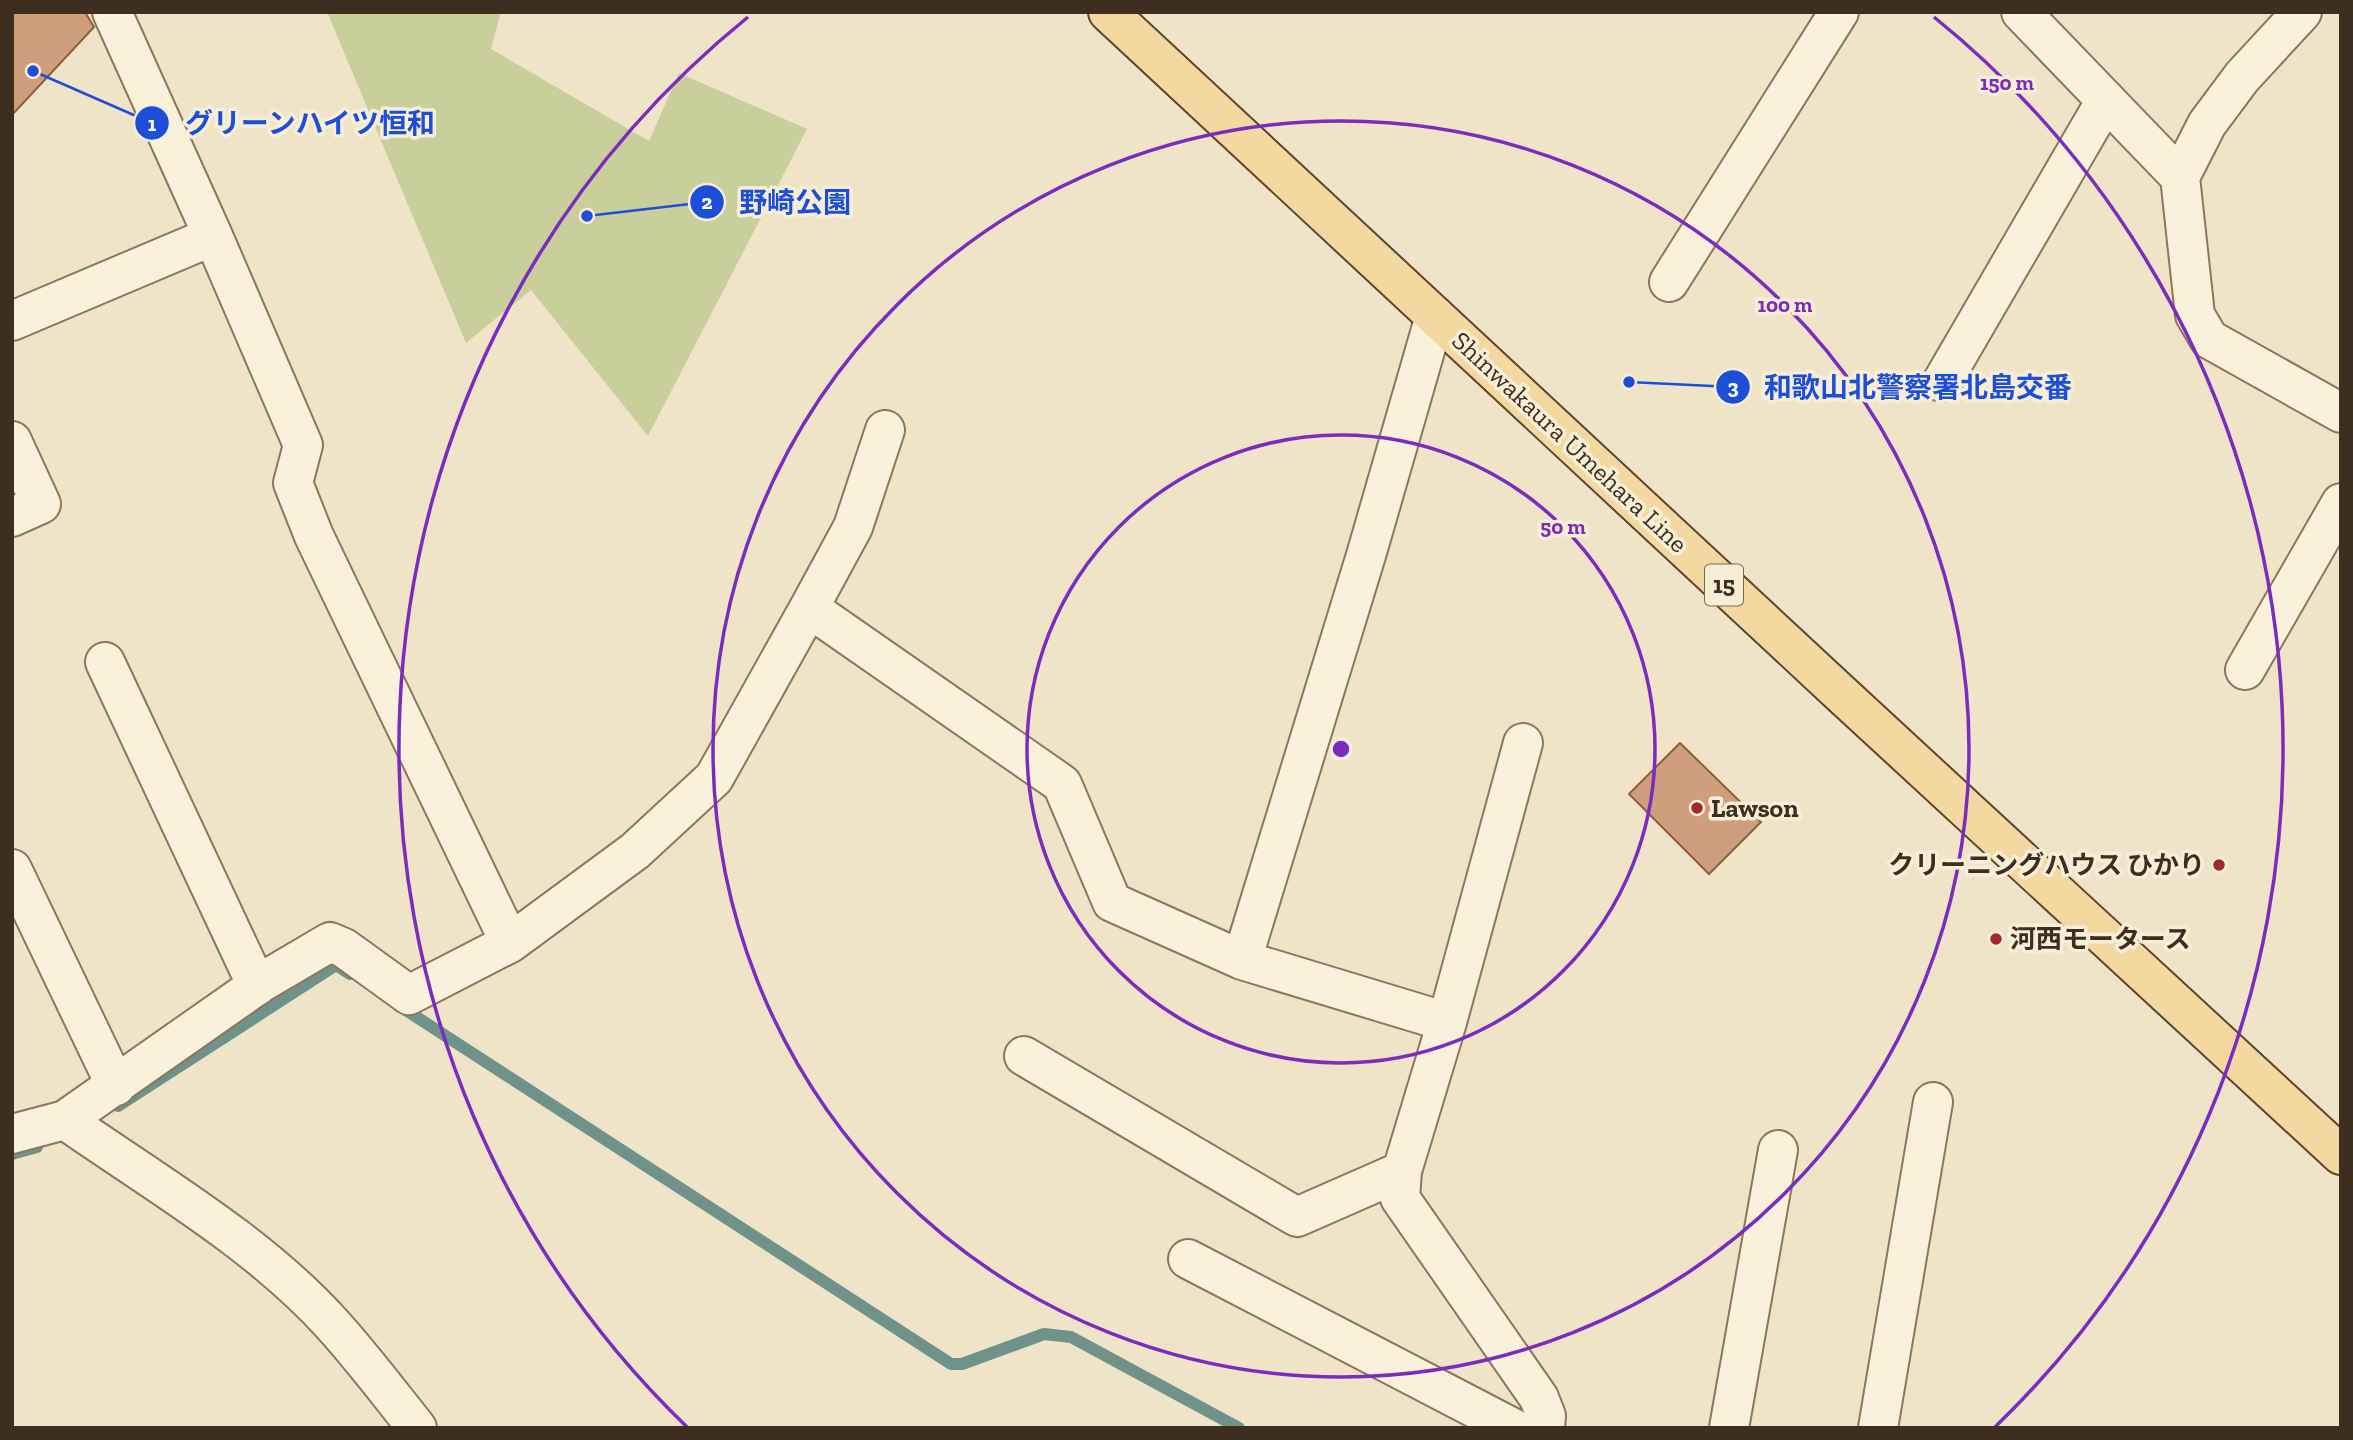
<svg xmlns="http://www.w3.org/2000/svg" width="2353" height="1440" font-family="'Zilla Slab','Noto Sans JP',serif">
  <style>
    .green { fill: #c9cf9b }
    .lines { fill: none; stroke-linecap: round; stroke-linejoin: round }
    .stream { stroke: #6f938a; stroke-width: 12 }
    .building { fill: #cf9f7d; stroke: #8d5f41; stroke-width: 2 }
    .minor-casing { stroke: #8d765c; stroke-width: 42 }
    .major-casing { stroke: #5b4430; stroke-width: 42 }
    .minor { stroke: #faf1dc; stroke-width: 38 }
    .major { stroke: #f3d9a0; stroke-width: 38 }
    .ring { fill: none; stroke: #7b2cbf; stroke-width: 3.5 }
    .poi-dot { fill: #9e2a2b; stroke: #f7eed8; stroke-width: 2.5 }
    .labels { text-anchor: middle; stroke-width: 7; stroke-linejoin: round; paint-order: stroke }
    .shield { fill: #f7eed8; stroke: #756857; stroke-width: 2 }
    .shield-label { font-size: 24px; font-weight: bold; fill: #3d2e20 }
    .street-label { font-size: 26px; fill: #3d2e20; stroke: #f7eed8 }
    .poi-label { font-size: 26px; font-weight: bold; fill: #3d2e20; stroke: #f7eed8; text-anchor: start }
    .centre { fill: #7b2cbf; stroke: #f7eed8; stroke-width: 3.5 }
    .ring-label { font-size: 21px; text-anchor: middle; font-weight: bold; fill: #7b2cbf; stroke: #f7eed8; stroke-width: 7; stroke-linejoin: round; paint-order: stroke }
    .leader { fill: none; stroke: #1d4ed8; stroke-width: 2.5 }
    .callout-dot { fill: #1d4ed8; stroke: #f7eed8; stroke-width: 2.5 }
    .mark-label { font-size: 21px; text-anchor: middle; font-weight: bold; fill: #fff }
    .callout-label { font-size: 28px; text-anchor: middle; font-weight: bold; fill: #1d4ed8; stroke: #f7eed8; stroke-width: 7; stroke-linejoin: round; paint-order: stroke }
  </style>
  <rect width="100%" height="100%" fill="#f0e4c8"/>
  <!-- green -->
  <path class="green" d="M327,12h174l-10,37 158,92 30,-68 128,56 -159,307 -117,-146 -65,53z"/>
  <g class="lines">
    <!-- stream -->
    <path class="stream" d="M398,1005l553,359h11l82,-30 27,3 168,91
      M118,1106l218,-141 14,9
      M12,1154l25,-7"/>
  </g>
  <!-- building -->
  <path class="building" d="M12,12h73l9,15 -82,88z
    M1680,743l81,79 -52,52 -80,-80z"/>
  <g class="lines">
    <!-- minor casing -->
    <g class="minor-casing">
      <path id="minor" d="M112,12l101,224 90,209 -10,38 21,53 196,407 125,-92 79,-73 95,-170
        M2021,12l159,165
        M2302,12l-60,65 -35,47 -27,53 15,138 14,24 132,74
        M1669,282l170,-270
        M1435,316l-68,236 -125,408 205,62 -45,149 -2,27 139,200 7,18 -1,12
        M12,321l201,-85
        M1942,382l164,-282
        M885,430l-32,97 -44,81 253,176 50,118 130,58
        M12,441l29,63 -29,13
        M105,662l152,324
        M2245,670l96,-167
        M12,869l104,217
        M1447,1022l76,-279
        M1024,1056l273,161 105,-46
        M65,1120c90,63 193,122 267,204 30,33 57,69 85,104
        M12,1134l53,-14 197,-138 68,-40 14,6 65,47 101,-52
        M1188,1259l325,169
        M1729,1428l49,-278
        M1878,1428l55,-326"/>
    </g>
    <!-- major casing -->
    <g class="major-casing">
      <path id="major" d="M1108,12l730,679 503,464"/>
    </g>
    <!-- minor -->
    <use href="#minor" class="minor"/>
    <!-- major -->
    <use href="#major" class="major"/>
  </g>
  <!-- distance rings -->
  <g class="ring">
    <circle cx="1341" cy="749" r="314"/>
    <circle cx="1341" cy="749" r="628"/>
    <path d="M687 1427A942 942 0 0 1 748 17M1934 17A942 942 0 0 1 1995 1427"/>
  </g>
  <!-- markers -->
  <g class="poi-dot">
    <circle cx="1697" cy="808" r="7"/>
    <circle cx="2219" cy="865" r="7"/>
    <circle cx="1996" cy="939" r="7"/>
  </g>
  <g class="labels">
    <!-- shield labels -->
    <rect class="shield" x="1705" y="564.5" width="38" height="41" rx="5"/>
    <g class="shield-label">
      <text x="1724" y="593">15</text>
    </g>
    <!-- street labels -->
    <g class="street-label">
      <text transform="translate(1570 442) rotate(43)" y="9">Shinwakaura Umehara Line</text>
    </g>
    <!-- poi labels -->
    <g class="poi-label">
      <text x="1711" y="817">Lawson</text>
      <text x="2205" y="874" text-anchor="end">クリーニングハウス ひかり</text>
      <text x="2010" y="948">河西モータース</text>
    </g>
  </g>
  <circle cx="1341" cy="749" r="10" class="centre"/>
  <g class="ring-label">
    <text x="2007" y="90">150 m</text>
    <text x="1785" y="312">100 m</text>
    <text x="1563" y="534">50 m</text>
  </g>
  <!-- callouts -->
  <path class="leader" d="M33 71L152 123M587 216L707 202M1629 382L1733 387"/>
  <g class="callout-dot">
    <circle cx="33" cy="71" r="7"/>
    <circle cx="587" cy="216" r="7"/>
    <circle cx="1629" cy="382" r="7"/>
    <circle cx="152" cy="123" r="18"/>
    <circle cx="707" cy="202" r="18"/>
    <circle cx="1733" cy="387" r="18"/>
  </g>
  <g class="mark-label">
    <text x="152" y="131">1</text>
    <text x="707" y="209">2</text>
    <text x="1733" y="394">3</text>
  </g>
  <g class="callout-label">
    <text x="310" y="133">グリーンハイツ恒和</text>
    <text x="795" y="212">野崎公園</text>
    <text x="1918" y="397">和歌山北警察署北島交番</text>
  </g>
  <!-- border -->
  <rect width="2353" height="1440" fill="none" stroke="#3d2e20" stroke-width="28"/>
</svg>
